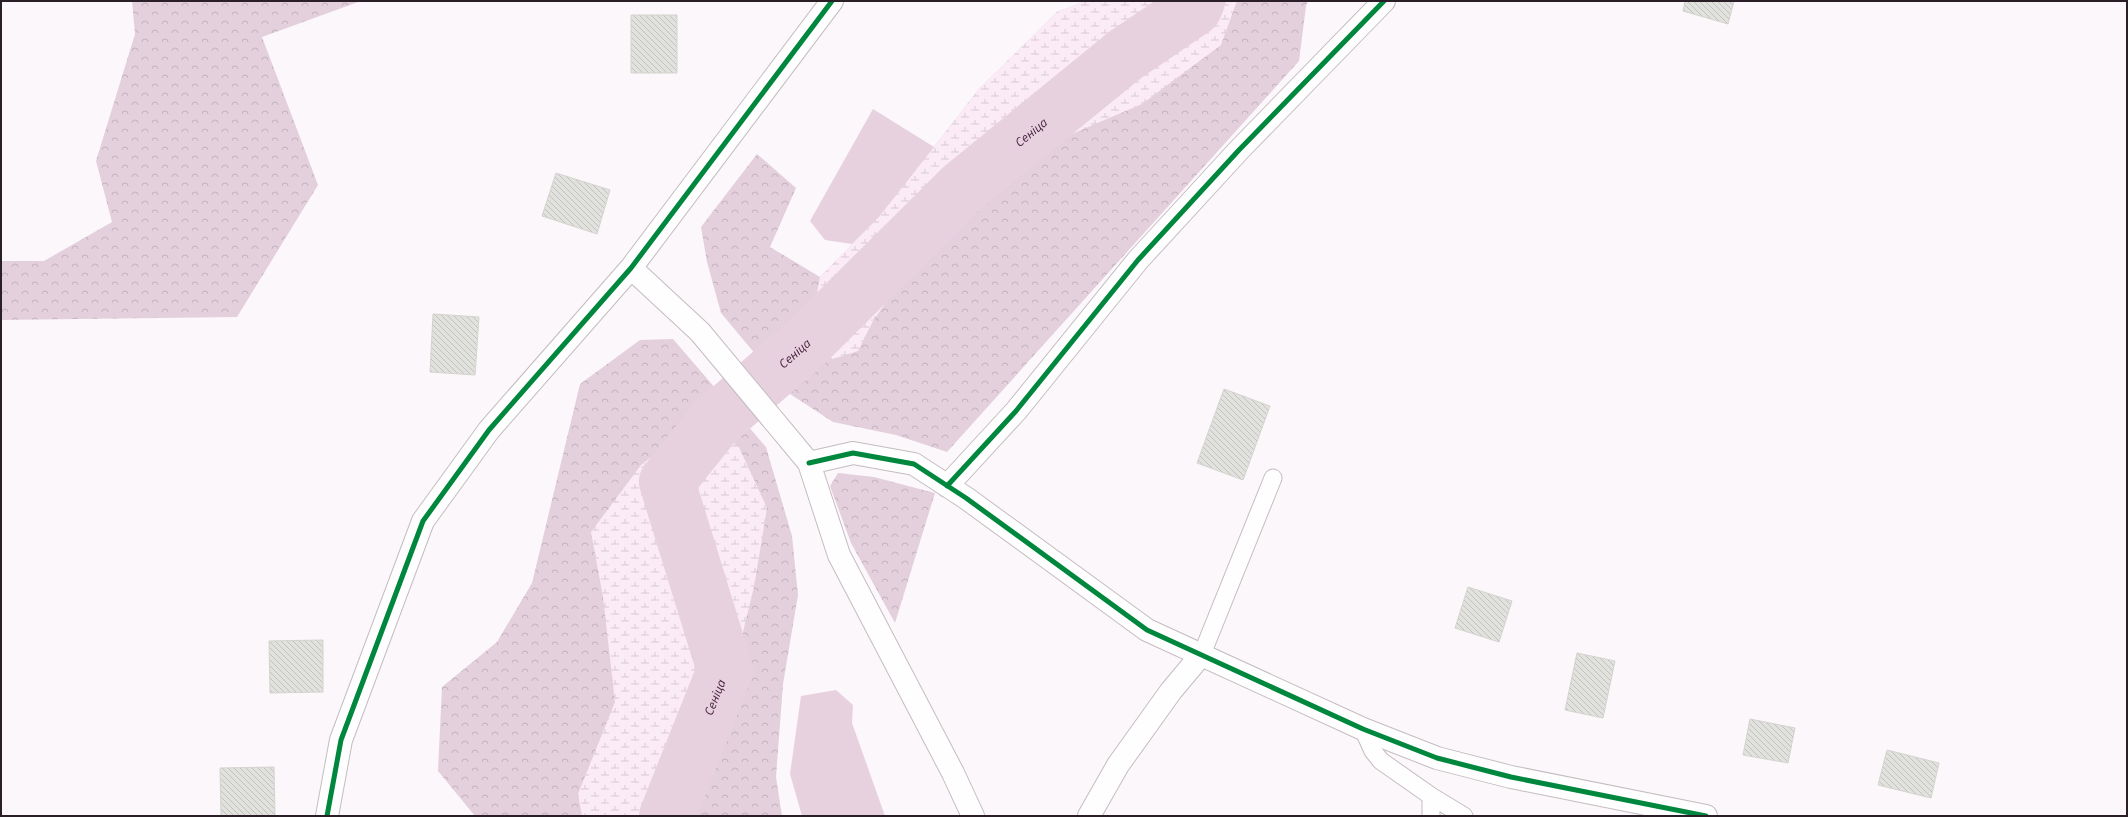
<svg xmlns="http://www.w3.org/2000/svg" width="2128" height="817" font-family="'Source Sans 3',sans-serif">
  <style>
    .forest { fill: url(#forest-crowns) }
    .wetland { fill: url(#wetland-marsh) }
    .water { fill: #e7d1df }
    .lines { fill: none; stroke-linecap: round; stroke-linejoin: round }
    .river { stroke: #e7d1df; stroke-width: 56 }
    .building { fill: url(#building-back-hatch); stroke: #d3d4cf }
    .service-casing { stroke: #c4bcc1; stroke-width: 19 }
    .minor-casing { stroke: #c4bcc1; stroke-width: 24 }
    .service { stroke: #fffefe; stroke-width: 17 }
    .minor { stroke: #fffefe; stroke-width: 22 }
    .cycleway-casing { stroke: #fff; stroke-width: 8 }
    .cycleway { stroke: #00873e; stroke-width: 5 }
    .labels { text-anchor: middle; stroke-width: 3; stroke-linejoin: round; paint-order: stroke }
    .water-label { font-size: 13px; font-style: italic; fill: #49223f; stroke: #fff }
  </style>
  <defs>
    <pattern id="forest-crowns" width="20" height="18" patternUnits="userSpaceOnUse"><rect width="20" height="18" fill="#e3d0dc"/><path d="M2 6a3 3 0 1 1 6 0M12 15a3 3 0 1 1 6 0" fill="none" stroke="#c3b2bd"/></pattern>
    <pattern id="wetland-marsh" width="20" height="14" patternUnits="userSpaceOnUse"><rect width="20" height="14" fill="#fbebf6"/><path d="M1 5h8M5 5V1M11 12h8M15 12V8" fill="none" stroke="#d7c9d3"/></pattern>
    <pattern id="building-back-hatch" width="6" height="6" patternUnits="userSpaceOnUse"><rect width="6" height="6" fill="#e1e1dd"/><path d="M-1 5l2 2M0 0l6 6M5-1l2 2" fill="none" stroke="#c1c1be"/></pattern>
  </defs>
  <rect width="100%" height="100%" fill="#fcf7fa"/>
  <!-- forest -->
  <path class="forest" d="M132,1h229l-99,36 56,148 -81,132 -236,3v-59h43l68,-39 -16,-61 39,-127z
    M1086,1h222l-2,5 -7,55 -352,391 -51,-17 -63,-13 -46,-30 -66,-79 -14,-51 -6,-35 56,-73 39,34 -26,59 50,30 58,-59 101,-129 78,-77z
    M673,339l93,108 26,89 6,59 -15,89 -7,93 6,39h-307l-37,-45 4,-84 55,-45 35,-59 48,-199 60,-44z
    M838,473l36,4 61,16 -40,130 -44,-80 -21,-57z"/>
  <!-- wetland -->
  <path class="wetland" d="M1086,1h151l-16,44 -79,59 -89,38 -75,58 -69,69 -36,52 -15,30 -25,8 -26,-17 13,-65 58,-59 101,-129 78,-77z
    M699,421l16,1 24,25 28,61 -13,79 -33,135 -28,94h-111l-4,-22 37,-92 -12,-105 -12,-65 50,-67z"/>
  <!-- water -->
  <path class="water" d="M873,109l61,38 -56,71 -26,26 -27,-4 -15,-19z
    M836,690l17,15 -1,18 33,93h-83l-12,-42 11,-78z"/>
  <g class="lines">
    <!-- river -->
    <path class="river" id="s1" d="M667,816l58,-146 -58,-188 48,-60 92,-80 155,-154 163,-133 69,-47 3,-7"/>
  </g>
  <!-- building -->
  <path class="building" d="M1685,1h49l-6,23 -45,-13z
    M631,15h46v58h-46z
    M556,173l54,17 -13,44 -55,-18z
    M433,314l46,3 -4,58 -45,-3z
    M1224,389l46,17 -27,74 -46,-17z
    M1468,587l44,14 -13,41 -44,-14z
    M323,640v52l-53,1 -1,-52z
    M1577,653l38,8 -12,57 -38,-8z
    M1750,719l45,9 -7,35 -45,-8z
    M1887,750l52,13 -8,35 -53,-13z
    M274,767l1,49h-54l-1,-48z"/>
  <g class="lines">
    <!-- service casing -->
    <g class="service-casing">
      <path id="service" d="M1202,654l71,-176
        M1363,729l10,22 8,10 50,35 33,20
        M1431,816v-20"/>
    </g>
    <!-- minor casing -->
    <g class="minor-casing">
      <path id="minor" d="M631,268l69,64 109,131 30,92 114,218 20,43
        M809,463l44,-10 61,11 52,34 181,132 216,99 74,29 74,19 195,39
        M947,486l69,-75 122,-151 101,-110 145,-149
        M327,816l14,-76 82,-219 66,-91 142,-162 201,-267
        M1089,816l29,-51 53,-74 31,-37"/>
    </g>
    <!-- service -->
    <use href="#service" class="service"/>
    <!-- minor -->
    <use href="#minor" class="minor"/>
    <!-- cycleway casing -->
    <g class="cycleway-casing">
      <path id="cycleway" d="M809,463l44,-10 61,11 52,34 181,132 216,99 74,29 74,19 195,39
        M947,486l69,-75 122,-151 101,-110 145,-149
        M327,816l14,-76 82,-219 66,-91 142,-162 201,-267"/>
    </g>
    <!-- cycleway -->
    <use href="#cycleway" class="cycleway"/>
  </g>
  <g class="labels">
    <!-- water labels -->
    <g class="water-label">
      <text dy="5" stroke="none"><textPath href="#s1" startOffset="860">Сеніца</textPath></text>
      <text dy="5" stroke="none"><textPath href="#s1" startOffset="536">Сеніца</textPath></text>
      <text dy="5" stroke="none"><textPath href="#s1" startOffset="128">Сеніца</textPath></text>
    </g>
  </g>
  <!-- border -->
  <rect width="2128" height="817" fill="none" stroke="#2a1f27" stroke-width="4"/>
</svg>
